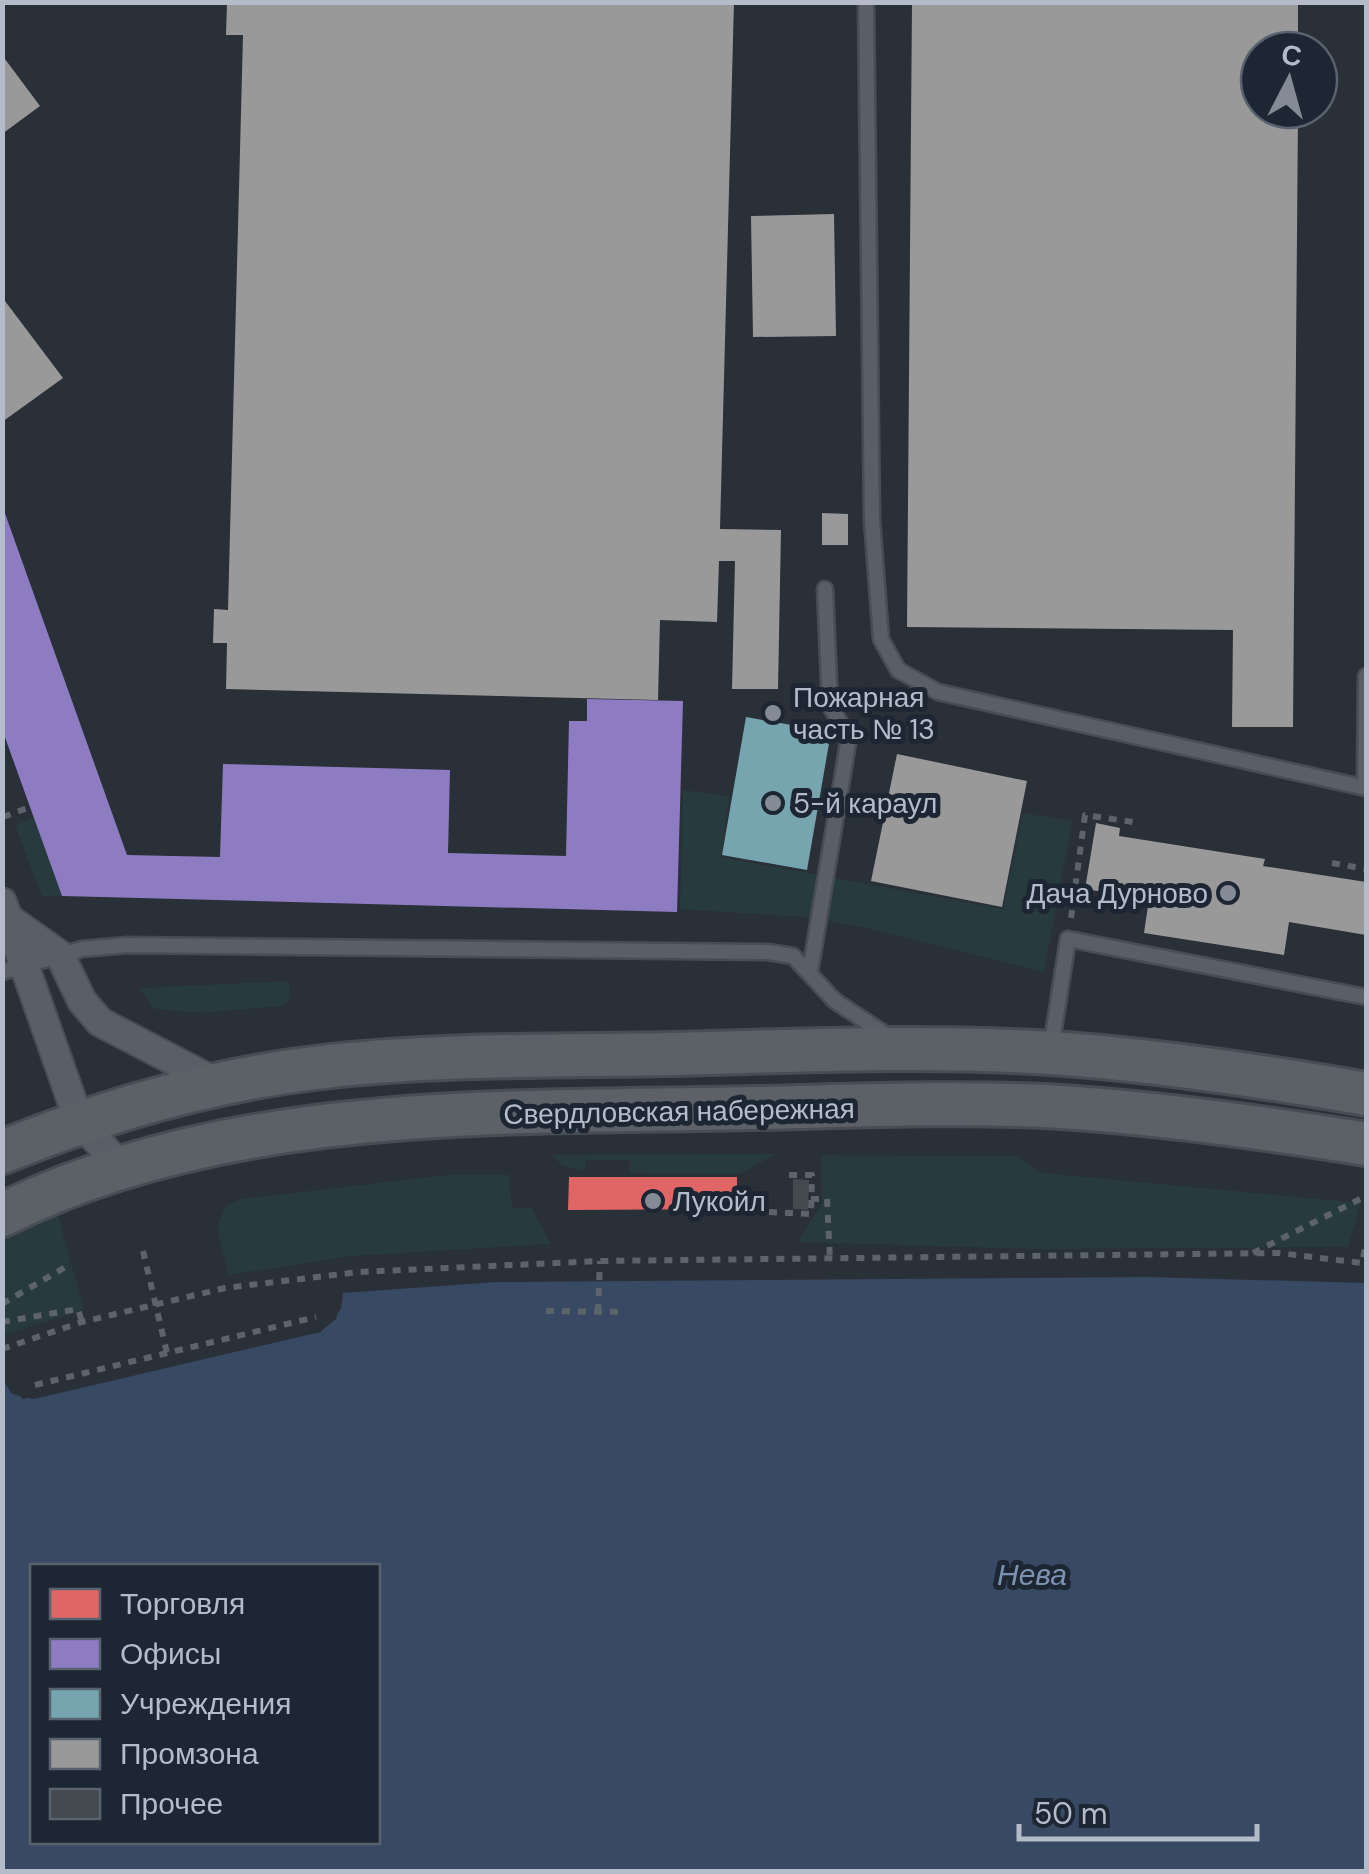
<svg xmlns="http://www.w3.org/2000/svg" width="1369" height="1874" font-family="'DM Sans',sans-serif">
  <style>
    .green { fill: #273a3e }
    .water { fill: #384963; fill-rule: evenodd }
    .pier { fill: #2a3038 }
    .shops { fill: #e06666 }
    .offices { fill: #8e7cc3 }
    .public { fill: #76a5af }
    .industry { fill: #999 }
    .building { fill: #444950 }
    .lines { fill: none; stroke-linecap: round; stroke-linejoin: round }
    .lane-casing { stroke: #484c53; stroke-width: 19 }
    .street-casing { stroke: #484c53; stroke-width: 32 }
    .primary-casing { stroke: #484c55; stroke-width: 48 }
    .path { stroke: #5d636a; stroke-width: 6; stroke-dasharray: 8 8; stroke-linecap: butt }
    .lane { stroke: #5a5e66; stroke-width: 14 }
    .street { stroke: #5a5e66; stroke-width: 28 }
    .primary { stroke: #5c6168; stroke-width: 42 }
    .poi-dot { fill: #848b96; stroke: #1d2633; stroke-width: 4 }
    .labels { text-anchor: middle; stroke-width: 10; stroke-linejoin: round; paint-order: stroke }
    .poi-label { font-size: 28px; fill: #b4bcc9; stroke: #1d2633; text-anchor: start }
    .street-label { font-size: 28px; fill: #b4bcc9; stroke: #1d2633 }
    .water-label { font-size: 30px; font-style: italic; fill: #7c92b1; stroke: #1d2633 }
  </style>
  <rect width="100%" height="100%" fill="#2a3038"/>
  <!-- green -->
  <path class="green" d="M683,790l46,6 -8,61 282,52 20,-96 49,8 -28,151 -181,-45 -58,-10 -125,-8z
    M34,818l28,78h-20l-27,-71z
    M289,981l1,17 -7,8 -82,7 -46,-4 -16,-21z
    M776,1154l-37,20 -109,-1v-13h-45v11l-22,-5 -12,-11z
    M821,1155l194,1 28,17 318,30 -13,44 -309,2 -241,-7 24,-39z
    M447,1175h62l3,33 19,-1 20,37 -199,12 -123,19 -12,-46 8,-22 15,-8z
    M57,1212l27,98 -81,25v-99z"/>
  <!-- water -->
  <path class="water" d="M1148,1277l218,6v588h-1363l-1,-491 21,19 297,-67 21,-23 2,-16 154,-11zM32,1566h346v276h-346z"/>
  <!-- pier -->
  <path class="pier" d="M343,1293l-7,26 -16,13 -286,67 -22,-5 -9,-14v-5l13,15 18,4 284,-66 14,-12 6,-22z"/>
  <!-- shops -->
  <path class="shops" d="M569,1177h168v32l-169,1z"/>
  <!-- offices -->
  <path class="offices" d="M2,505l125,350 93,2 3,-93 227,6 -2,83 118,3 3,-135h18v-22l96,2 -6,211 -615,-16 -60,-167z"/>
  <!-- public -->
  <path class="public" d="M746,717l85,15 -24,138 -85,-15z"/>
  <!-- industry -->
  <path class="industry" d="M227,2h507l-14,527 61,1 -3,159h-46l3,-128h-16l-2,61 -57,-2 -2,80 -432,-11 1,-46h-14l1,-34 14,1 15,-575h-17z
    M912,2h386v48h-39v60h39l-5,617h-61l1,-97 -326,-3z
    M2,55l38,51 -38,28z
    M834,214l2,122 -83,1 -2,-121z
    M2,297l61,81 -61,44z
    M822,513l26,1v31h-26z
    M897,754l130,27 -25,126 -131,-26z
    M1096,823l24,5 -1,8 146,23 -2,7 103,16v53l-77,-13 -5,33 -140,-22 5,-34 -64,-10z"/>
  <!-- building -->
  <path class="building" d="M793,1179l16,1 -1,30 -15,-1z"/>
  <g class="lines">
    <!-- lane casing -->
    <g class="lane-casing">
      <path id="lane" d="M866,2l6,518 9,119 17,31 40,22 428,96
        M1365,788l1,-112
        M2,972l80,-23 46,-4 640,7 25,4 42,45 56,37
        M810,972l39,-235 -19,-31 -5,-117
        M1051,1048l17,-109 298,58"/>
    </g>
    <!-- street casing -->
    <g class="street-casing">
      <path id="street" d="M2,902l77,219 44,48
        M9,919l51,36 22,46 18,21 121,63"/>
    </g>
    <!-- primary casing -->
    <g class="primary-casing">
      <path id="primary" d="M2,1152c104,-42 217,-74 329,-86 113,-12 228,-10 341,-12 126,-3 253,-9 379,-1 106,7 211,23 315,41
        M2,1215c211,-105 466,-103 696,-106 115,-1 232,-8 347,-3 108,6 215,21 321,38"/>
    </g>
    <!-- path -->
    <path class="path" d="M3,817l27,-10
      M1332,863l34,6
      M1071,918l14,-103 48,7
      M811,1199h16l3,60
      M769,1212l42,2 1,-39h-23
      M143,1251l24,102
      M1253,1253l113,-57
      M2,1304l67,-39
      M546,1311l76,1
      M598,1312l2,-51
      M2,1322l76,-13 4,13
      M2,1349l80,-27 143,-34 134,-16 241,-11 679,-8 83,10 4,-19
      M35,1385l281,-68"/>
    <!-- lane -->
    <use href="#lane" class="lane"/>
    <!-- street -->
    <use href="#street" class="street"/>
    <!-- primary -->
    <use href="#primary" class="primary"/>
  </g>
  <!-- markers -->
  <g class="poi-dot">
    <circle cx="773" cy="713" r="10"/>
    <circle cx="773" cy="803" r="10"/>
    <circle cx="1228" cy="893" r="10"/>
    <circle cx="653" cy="1201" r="10"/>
  </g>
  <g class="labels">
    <!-- poi labels -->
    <g class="poi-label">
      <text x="793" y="707">Пожарная<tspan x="793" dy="32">часть № 13</tspan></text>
      <text x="793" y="813">5-й караул</text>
      <text x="1208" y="903" text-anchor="end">Дача Дурново</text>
      <text x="673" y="1211">Лукойл</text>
    </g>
    <!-- street labels -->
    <g class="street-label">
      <text transform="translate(679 1111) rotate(-1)" y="10">Свердловская набережная</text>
    </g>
    <!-- water labels -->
    <g class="water-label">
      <text x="1032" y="1585">Нева</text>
    </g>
  </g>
  <!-- border -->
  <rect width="1369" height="1874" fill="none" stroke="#b4bcc9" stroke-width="10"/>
  <!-- legend -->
  <rect x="30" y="1564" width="350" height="280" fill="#1d2633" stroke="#59626f" stroke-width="2.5"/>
  <rect x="50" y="1589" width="50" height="30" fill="#e06666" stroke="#59626f" stroke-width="2.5"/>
  <text x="120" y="1614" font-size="30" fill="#b4bcc9">Торговля</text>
  <rect x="50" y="1639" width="50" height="30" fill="#8e7cc3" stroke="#59626f" stroke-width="2.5"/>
  <text x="120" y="1664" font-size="30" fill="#b4bcc9">Офисы</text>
  <rect x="50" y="1689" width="50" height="30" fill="#76a5af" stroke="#59626f" stroke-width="2.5"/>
  <text x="120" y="1714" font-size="30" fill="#b4bcc9">Учреждения</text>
  <rect x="50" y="1739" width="50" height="30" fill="#999999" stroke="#59626f" stroke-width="2.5"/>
  <text x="120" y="1764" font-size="30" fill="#b4bcc9">Промзона</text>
  <rect x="50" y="1789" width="50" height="30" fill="#444950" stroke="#59626f" stroke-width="2.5"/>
  <text x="120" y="1814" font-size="30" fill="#b4bcc9">Прочее</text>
  <!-- north arrow -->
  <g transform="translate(1289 80) rotate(6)"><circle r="48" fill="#1d2633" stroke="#59626f" stroke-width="2.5"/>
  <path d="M0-8L18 38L0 25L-18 38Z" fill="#848b96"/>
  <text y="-15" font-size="28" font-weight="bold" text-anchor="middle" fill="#b4bcc9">С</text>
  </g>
  <!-- scale -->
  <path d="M1019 1824v15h238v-15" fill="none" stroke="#b4bcc9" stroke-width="5"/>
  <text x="1034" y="1824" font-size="30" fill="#b4bcc9" stroke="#1d2633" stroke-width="8" paint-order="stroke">50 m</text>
</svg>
